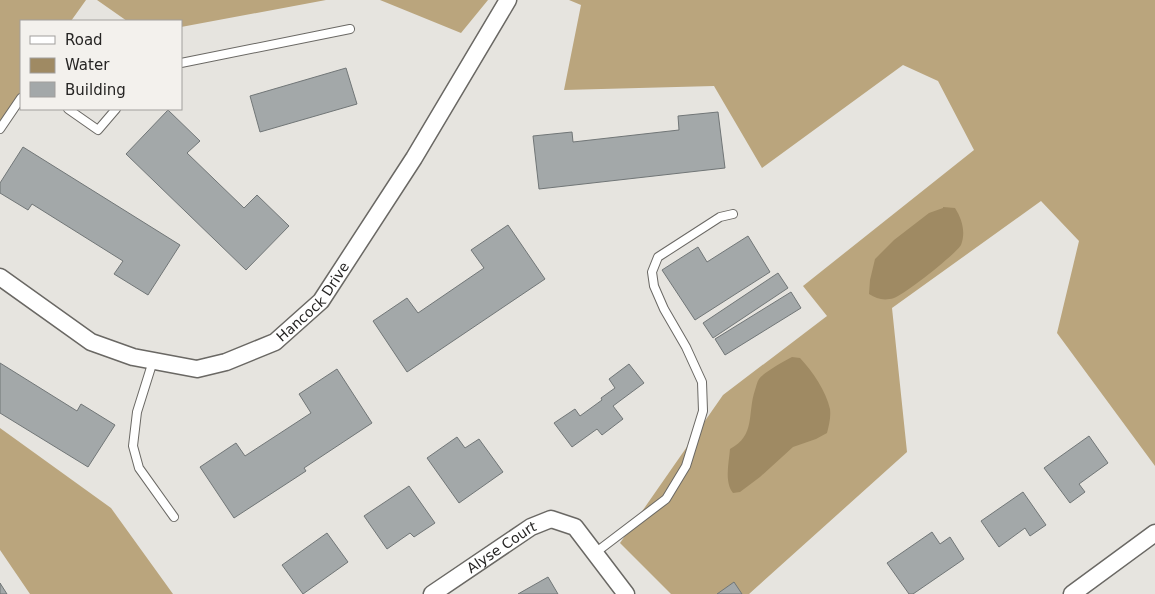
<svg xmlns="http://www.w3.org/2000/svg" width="1155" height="594" font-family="'DejaVu Sans',sans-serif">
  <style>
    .forest { fill: #baa57d }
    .water { fill: #9f8a63 }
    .building { fill: #a3a8a9; stroke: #717677 }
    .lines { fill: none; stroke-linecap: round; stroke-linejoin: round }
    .lane-casing { stroke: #6a6864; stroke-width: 10 }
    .street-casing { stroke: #6a6864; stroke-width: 19 }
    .lane { stroke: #fff; stroke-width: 8 }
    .street { stroke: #fff; stroke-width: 16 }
    .labels { text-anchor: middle; stroke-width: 4.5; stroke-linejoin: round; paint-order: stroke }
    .street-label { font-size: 14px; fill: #262524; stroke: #f3f1ed }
  </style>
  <rect width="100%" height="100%" fill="#e6e4df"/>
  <!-- forest -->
  <path class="forest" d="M0,0h86l-15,21h-50v71l-21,30z
    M97,0h229l-145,27v-6h-54z
    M380,0h108l-27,33z
    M569,0h586v466l-98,-133 22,-92 -38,-40 -149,107 15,144 -158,142h-78l-51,-51 103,-148 104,-79 -24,-30 171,-136 -36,-69 -35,-16 -141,103 -48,-82 -150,4 17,-85z
    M0,428l111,80 62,86h-143l-30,-44z"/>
  <!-- water -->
  <path class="water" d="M943,207l12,1c7,11 11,24 6,37 -4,8 -57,50 -67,53 -10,3 -17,1 -25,-4l1,-14 5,-21 19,-19 35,-27 14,-5z
    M792,357l8,1c13,14 26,33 30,51 1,8 -1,16 -3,24l-11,6 -23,8 -33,30 -20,15 -7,1c-9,-11 -4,-31 -3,-44 26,-14 17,-35 25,-59 1,-3 2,-8 4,-11 4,-6 25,-18 33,-22z"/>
  <!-- building -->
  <path class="building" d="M346,68l11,36 -97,28 -10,-36z
    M168,110l32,31 -13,12 57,55 13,-13 32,31 -43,44 -120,-116z
    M718,112l7,56 -186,21 -6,-53 39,-4 1,10 106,-12 -1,-14z
    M23,147l157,98 -32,50 -34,-21 9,-13 -91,-57 -4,6 -28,-17v-10z
    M508,225l37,54 -138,93 -34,-51 34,-23 11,15 66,-45 -13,-18z
    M748,236l22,36 -75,48 -33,-50 36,-23 9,15z
    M778,273l10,15 -75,50 -10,-15z
    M791,292l10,16 -76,47 -10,-16z
    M0,363l77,48 4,-7 34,21 -27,42 -88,-54z
    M629,364l15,19 -31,23 10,13 -21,16 -5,-6 -25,18 -18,-24 21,-14 5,7 22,-16 -1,-2 14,-10 -6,-9z
    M337,369l35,54 -68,45 2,3 -72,47 -34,-51 36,-24 9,13 66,-43 -12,-19z
    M1089,436l19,27 -29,21 6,8 -15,11 -26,-35z
    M457,437l8,11 14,-9 24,33 -44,31 -32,-45z
    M409,486l26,37 -21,14 -4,-4 -23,16 -23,-33z
    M1023,492l23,33 -16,11 -5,-8 -26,19 -18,-26z
    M932,532l8,12 10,-7 14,22 -51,35h-4l-22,-31z
    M327,533l21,29 -45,32 -21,-29z
    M548,577l10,17h-40z
    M734,582l8,12h-25z
    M0,583l7,11h-7z"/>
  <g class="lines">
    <!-- lane casing -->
    <g class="lane-casing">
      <path id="lane" d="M181,63l169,-34
        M68,109l30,21 18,-21
        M0,129l21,-31
        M153,361l-16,51 -4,34 6,22 35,49
        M595,553l71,-54 20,-33 17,-55 -1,-29 -16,-35 -22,-38 -10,-23 -2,-14 6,-15 62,-40 13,-3"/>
    </g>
    <!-- street casing -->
    <g class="street-casing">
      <g id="street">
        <path id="s1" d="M0,277l91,65 42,15 64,12 29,-7 49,-20 46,-41 93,-143 94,-158"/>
        <path id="s2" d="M432,594l99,-67 20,-8 24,8 51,67"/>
        <path d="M1072,594l83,-61"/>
      </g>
    </g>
    <!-- lane -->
    <use href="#lane" class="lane"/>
    <!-- street -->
    <use href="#street" class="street"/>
  </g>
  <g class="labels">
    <!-- street labels -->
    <g class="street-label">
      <text dy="5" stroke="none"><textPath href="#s1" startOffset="360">Hancock Drive</textPath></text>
      <text dy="5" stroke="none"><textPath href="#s2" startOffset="84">Alyse Court</textPath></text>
    </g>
  </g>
  <!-- legend -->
  <rect x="20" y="20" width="162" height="90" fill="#f3f1ed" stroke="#a19f9d"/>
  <rect x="30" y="36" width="25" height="8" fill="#ffffff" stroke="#a19f9d"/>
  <text x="65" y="45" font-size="15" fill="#262524">Road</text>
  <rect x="30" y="58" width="25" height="15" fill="#9f8a63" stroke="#a19f9d"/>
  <text x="65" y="70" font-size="15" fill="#262524">Water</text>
  <rect x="30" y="82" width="25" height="15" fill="#a3a8a9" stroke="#a19f9d"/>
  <text x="65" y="95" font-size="15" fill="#262524">Building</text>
</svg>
